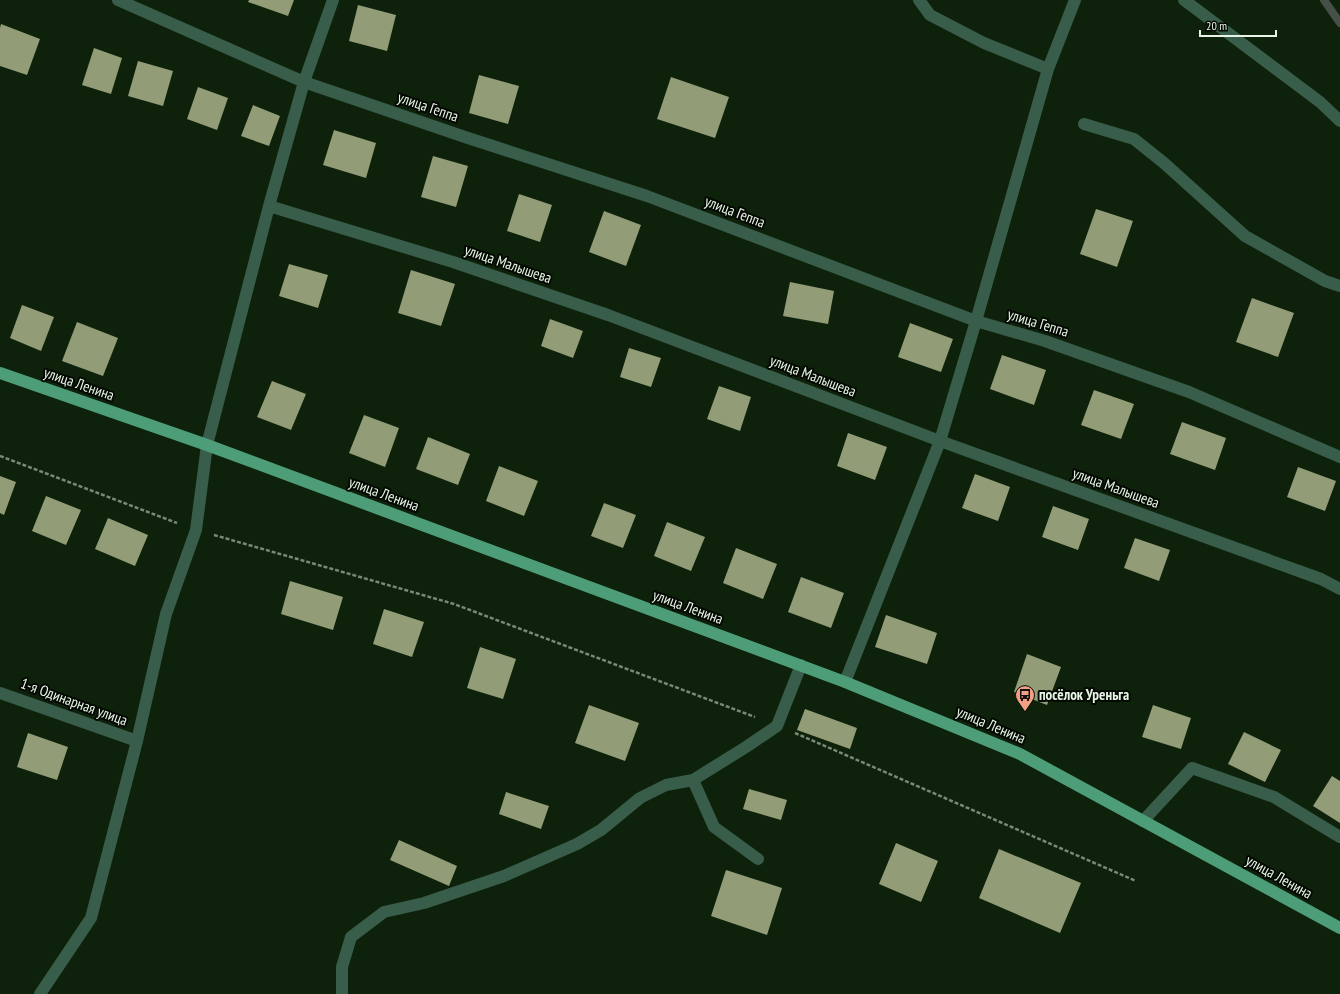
<svg xmlns="http://www.w3.org/2000/svg" width="1340" height="994" font-family="'PT Sans Narrow',sans-serif">
  <style>
    .lines { fill: none; stroke-linecap: round; stroke-linejoin: round }
    .stream { stroke: #465049; stroke-width: 8 }
    .building { fill: #929c76 }
    .path { stroke: #788976; stroke-width: 2.5; stroke-dasharray: 4 2; stroke-linecap: butt }
    .service { stroke: #385d4a; stroke-width: 12 }
    .minor { stroke: #385d4a; stroke-width: 12 }
    .primary { stroke: #4c9d78; stroke-width: 12 }
    .labels { text-anchor: middle; stroke-width: 4; stroke-linejoin: round; paint-order: stroke }
    .street-label { font-size: 15px; fill: #e8f5e6; stroke: #030902 }
    .poi-label { font-size: 15px; font-weight: bold; fill: #e8f5e6; stroke: #030902; text-anchor: start }
  </style>
  <rect width="100%" height="100%" fill="#0e220b"/>
  <g class="lines">
    <!-- stream -->
    <path class="stream" d="M1324,0l16,23"/>
  </g>
  <!-- building -->
  <path class="building" d="M249,0h45l-6,16 -40,-14z
    M358,5l38,10 -9,36 -38,-10z
    M1,24l39,15 -13,36 -27,-9v-38z
    M94,48l28,10 -11,36 -29,-9z
    M138,61l35,10 -10,35 -35,-10z
    M479,75l40,11 -11,38 -39,-11z
    M671,77l58,20 -14,41 -58,-19z
    M198,87l30,11 -11,32 -30,-11z
    M253,105l27,11 -11,30 -28,-10z
    M334,130l42,13 -10,35 -43,-13z
    M433,156l35,10 -12,41 -35,-10z
    M519,194l33,11 -12,37 -33,-11z
    M1096,209l37,12 -16,46 -37,-13z
    M604,211l37,14 -15,41 -37,-14z
    M289,264l39,11 -10,33 -39,-12z
    M411,270l44,14 -14,42 -43,-13z
    M790,282l44,9 -6,33 -45,-8z
    M1252,298l42,15 -16,44 -42,-15z
    M22,305l32,12 -13,34 -31,-13z
    M550,319l33,12 -10,27 -32,-12z
    M77,322l41,16 -15,38 -41,-15z
    M910,323l43,16 -12,33 -43,-15z
    M629,348l32,10 -10,29 -31,-10z
    M1002,355l44,15 -12,35 -44,-16z
    M272,381l34,13 -15,36 -34,-13z
    M719,386l32,11 -11,34 -33,-12z
    M1094,390l40,14 -13,35 -40,-14z
    M364,415l35,13 -14,39 -36,-14z
    M1182,422l44,16 -11,32 -45,-16z
    M848,433l39,14 -12,33 -38,-14z
    M428,437l42,17 -12,31 -42,-16z
    M499,466l39,15 -14,35 -38,-15z
    M1298,467l38,14 -11,30 -38,-14z
    M975,474l35,13 -12,34 -36,-13z
    M0,476l16,6 -12,33 -4,-2z
    M46,496l35,14 -15,35 -34,-14z
    M604,503l32,12 -13,33 -32,-12z
    M1053,506l36,13 -11,31 -36,-13z
    M108,518l40,17 -13,31 -40,-17z
    M667,522l38,15 -14,34 -37,-15z
    M1135,538l35,12 -11,31 -35,-13z
    M736,548l41,16 -14,35 -40,-16z
    M801,577l43,16 -13,35 -43,-16z
    M290,581l53,16 -10,33 -52,-16z
    M384,609l40,13 -12,35 -39,-13z
    M886,615l51,18 -10,31 -52,-17z
    M480,647l36,12 -13,40 -36,-11z
    M1027,654l34,13 -14,38 -33,-13z
    M589,705l50,18 -14,38 -50,-18z
    M1153,705l38,13 -10,31 -39,-12z
    M805,709l52,19 -7,21 -53,-19z
    M1244,732l37,18 -16,32 -37,-18z
    M28,733l40,14 -11,33 -40,-13z
    M1332,776l8,5v42l-27,-17z
    M749,789l38,11 -6,20 -38,-11z
    M506,792l43,14 -8,23 -42,-15z
    M399,840l58,26 -8,20 -59,-26z
    M896,843l42,18 -17,41 -42,-18z
    M999,849l82,34 -21,50 -81,-35z
    M726,870l56,18 -15,47 -56,-19z"/>
  <g class="lines">
    <!-- path -->
    <path class="path" d="M0,456l177,67
      M214,535l240,69 301,113
      M795,733l341,148"/>
    <!-- service -->
    <path class="service" d="M1184,0l136,102 20,19
      M1084,124l50,15 30,24 81,73 80,45 15,5
      M1143,821l49,-53 82,29 66,40
      M758,859l-44,-32 -21,-47 53,-33 31,-21 24,-61
      M40,994l51,-76 46,-177 29,-127 30,-84 11,-85
      M342,994v-27l9,-30 33,-25 40,-9 80,-27 73,-32 24,-14 39,-32 26,-13 27,-5"/>
    <!-- minor -->
    <path class="minor" d="M118,0l186,82 161,55 182,59 329,125 69,20 144,51 151,65
      M919,0l11,15 54,28 64,26
      M269,206l184,56 155,53 332,126 381,138 19,10
      M207,445l62,-239 35,-124 29,-82
      M845,682l95,-241 36,-120 72,-252 27,-69
      M0,693l137,48"/>
    <!-- primary -->
    <path class="primary" d="M0,373l207,72 638,237 175,72 320,174"/>
  </g>
  <!-- icons -->
  <defs>
    <g id="bus-pin" transform="scale(1)"><path d="M0 17L-7.5 6A9.5 9.5 0 1 1 7.5 6Z" fill="#f39f84" stroke="#030902"/><path d="M-5-6H5V4H4V6H2V4H-2V6H-4V4H-5ZM-3.5-4V0h7V-4ZM-3.5 1.2v1.5H-2V1.2ZM2 1.2v1.5H3.5V1.2Z" fill="#111"/></g>
  </defs>
  <g fill-rule="evenodd">
    <use href="#bus-pin" x="1025" y="695"/>
  </g>
  <g class="labels">
    <!-- street labels -->
    <g class="street-label">
      <text transform="translate(428 107) rotate(19)" y="5">улица Геппа</text>
      <text transform="translate(735 212) rotate(21)" y="5">улица Геппа</text>
      <text transform="translate(508 264) rotate(19)" y="5">улица Малышева</text>
      <text transform="translate(1038 323) rotate(17)" y="5">улица Геппа</text>
      <text transform="translate(813 376) rotate(21)" y="5">улица Малышева</text>
      <text transform="translate(79 384) rotate(19)" y="5">улица Ленина</text>
      <text transform="translate(1116 488) rotate(20)" y="5">улица Малышева</text>
      <text transform="translate(384 494) rotate(20)" y="5">улица Ленина</text>
      <text transform="translate(688 607) rotate(20)" y="5">улица Ленина</text>
      <text transform="translate(74 702) rotate(20)" y="5">1-я Одинарная улица</text>
      <text transform="translate(991 725) rotate(23)" y="5">улица Ленина</text>
      <text transform="translate(1279 877) rotate(29)" y="5">улица Ленина</text>
    </g>
    <!-- poi labels -->
    <g class="poi-label">
      <text x="1039" y="700">посёлок Уреньга</text>
    </g>
  </g>
  <!-- scale -->
  <path d="M1200 30v6h76v-6" fill="none" stroke="#e8f5e6" stroke-width="2"/>
  <text x="1206" y="30" font-size="12" fill="#e8f5e6" stroke="#030902" stroke-width="3" paint-order="stroke">20 m</text>
</svg>
